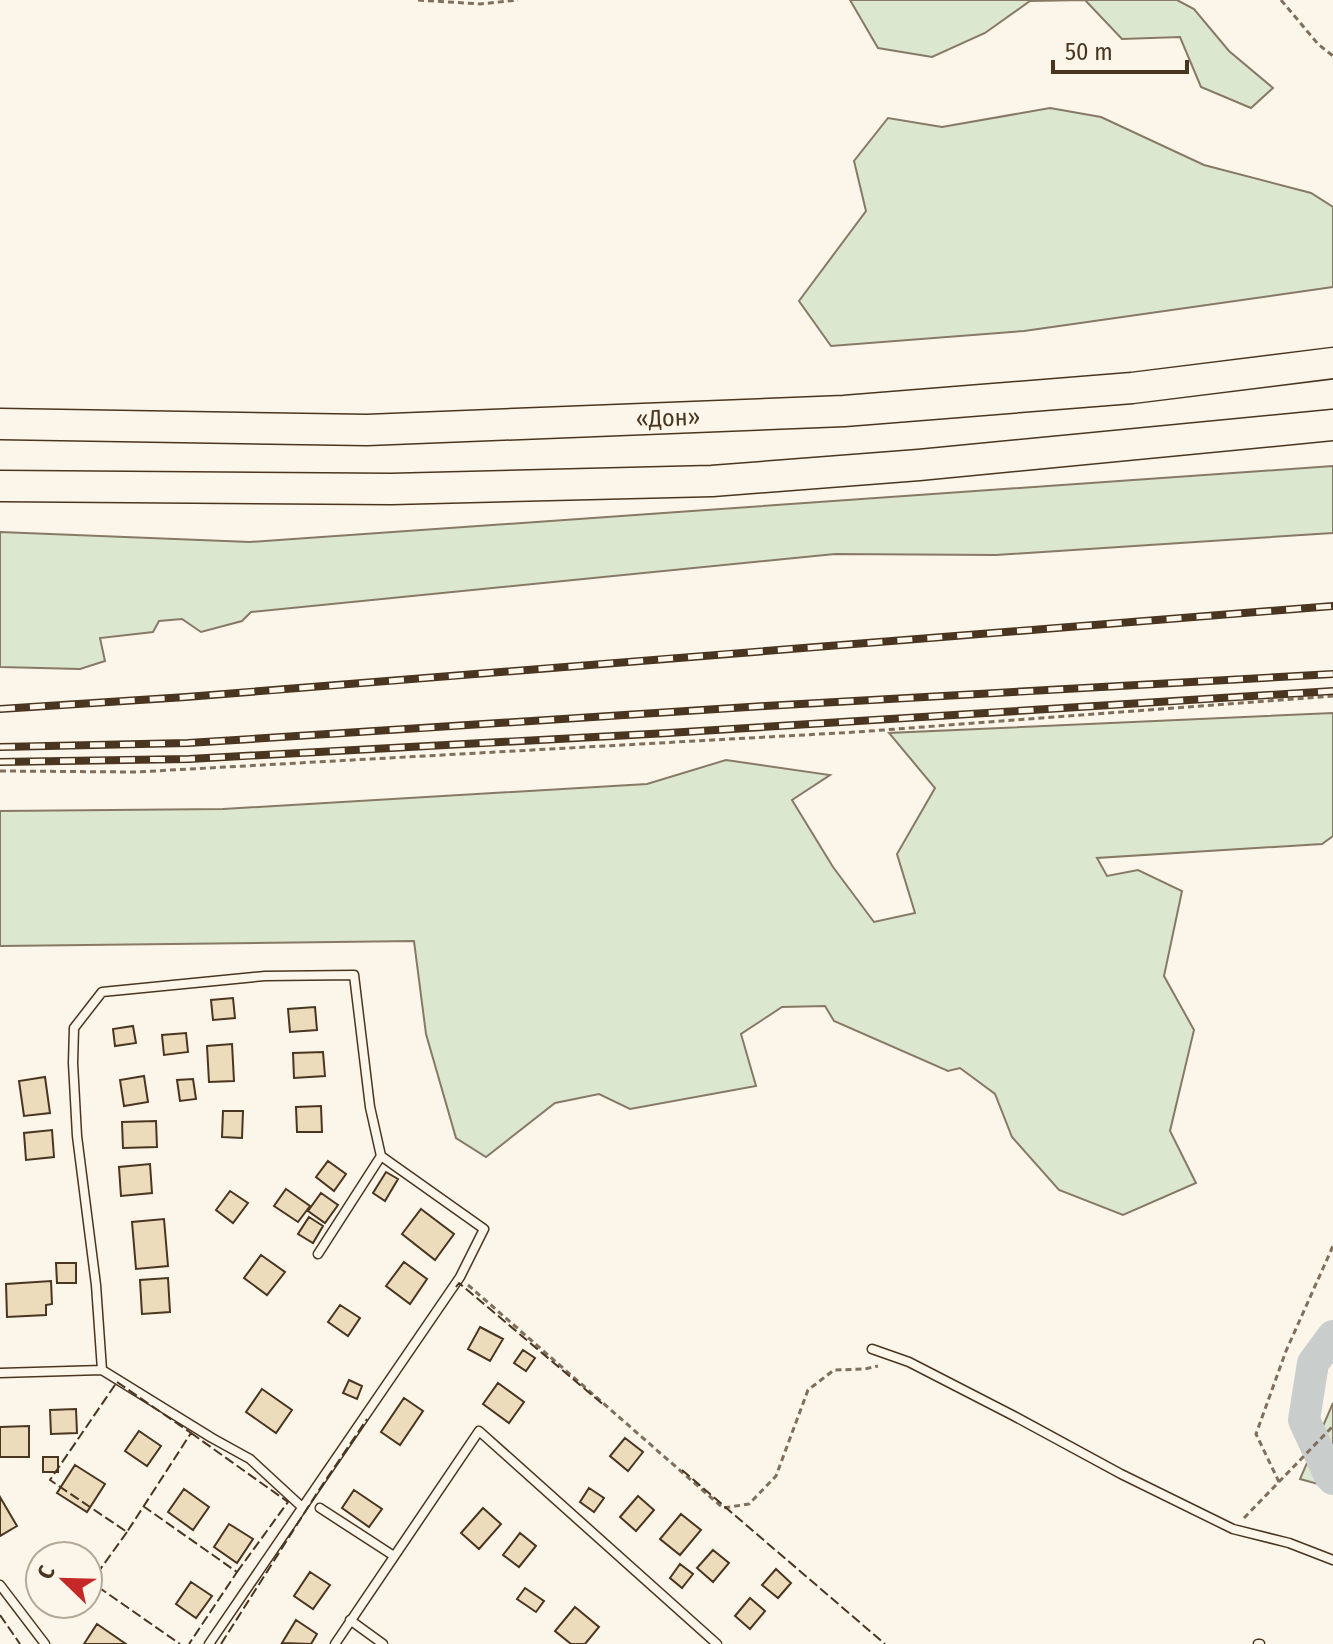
<svg xmlns="http://www.w3.org/2000/svg" width="1333" height="1644" font-family="'Fira Sans Condensed',sans-serif">
  <style>
    .green { fill: #dce7d0; stroke: #887966; stroke-width: 2 }
    .lines { fill: none; stroke-linecap: round; stroke-linejoin: round }
    .river { stroke: #c9cecd; stroke-width: 32 }
    .building { fill: #ecdcbc; stroke: #4a3520; stroke-width: 2 }
    .lane-casing { stroke: #4a3520; stroke-width: 11 }
    .highway-casing { stroke: #4a3520; stroke-width: 33 }
    .path { stroke: #7f6f5c; stroke-width: 3; stroke-dasharray: 6 4; stroke-linecap: butt }
    .lane { stroke: #fbf6e9; stroke-width: 8 }
    .highway { stroke: #fbf6e9; stroke-width: 30 }
    .rail-casing { stroke: #4a3520; stroke-width: 8 }
    .rail { stroke: #fbf6e9; stroke-width: 5; stroke-dasharray: 15; stroke-linecap: butt }
    .fence { stroke: #4a3520; stroke-width: 2; stroke-dasharray: 10 4; stroke-linecap: butt }
    .labels { text-anchor: middle; stroke-width: 6; stroke-linejoin: round; paint-order: stroke }
    .street-label { font-size: 24px; fill: #4a3520; stroke: #fbf6e9 }
  </style>
  <rect width="100%" height="100%" fill="#fbf6e9"/>
  <!-- green -->
  <path class="green" d="M850,0h327l17,9 35,42 44,37 -22,20 -50,-21 -21,-50 -58,2 -37,-39 -55,1 -45,32 -53,24 -54,-9z
    M1050,108l51,9 103,48 107,28 22,14v80l-309,44 -193,15 -32,-45 67,-90 -12,-50 34,-43 54,9z
    M1333,466v67l-337,22 -161,-1 -584,58 -9,9 -41,11 -19,-13 -23,2 -6,11 -53,6 5,23 -25,8 -80,-2v-135l250,10z
    M1333,713v123l-11,8 -225,14 10,18 31,-6 44,21 -18,85 30,54 -24,101 26,52 -73,32 -64,-25 -47,-53 -17,-43 -35,-26 -12,3 -114,-50 -9,-15 -43,1 -41,27 15,52 -126,23 -31,-15 -44,9 -69,54 -30,-19 -30,-104 -12,-93 -414,5v-135l223,-2 424,-25 79,-24 104,15 -38,25 41,67 41,55 41,-9 -18,-59 38,-66 -46,-55z
    M1333,1403v85l-33,-9z"/>
  <g class="lines">
    <!-- river -->
    <path class="river" d="M1333,1336l-20,27 -9,57 26,56 3,3"/>
  </g>
  <!-- building -->
  <path class="building" d="M233,998l2,20 -22,2 -2,-20z
    M315,1007l2,23 -27,2 -2,-23z
    M133,1026l3,17 -21,3 -2,-17z
    M186,1033l2,19 -24,3 -2,-20z
    M232,1044l2,37 -25,1 -2,-36z
    M323,1052l2,24 -31,2 -1,-25z
    M144,1076l4,26 -24,4 -4,-26z
    M45,1077l5,36 -26,3 -5,-35z
    M193,1079l3,20 -16,2 -3,-21z
    M321,1106l1,26h-25l-1,-25z
    M223,1111h20l-1,27 -20,-1z
    M156,1121l1,26 -34,1 -1,-26z
    M52,1130l2,27 -28,3 -2,-27z
    M328,1161l18,13 -12,17 -18,-14z
    M150,1164l2,29 -31,3 -2,-29z
    M386,1172l12,7 -13,22 -12,-8z
    M286,1189l24,17 -12,16 -24,-16z
    M230,1191l18,12 -15,20 -17,-13z
    M321,1193l17,12 -13,18 -17,-12z
    M421,1209l33,25 -19,26 -33,-26z
    M309,1217l14,9 -10,17 -15,-9z
    M164,1219l4,47 -32,3 -4,-47z
    M261,1255l24,17 -18,23 -23,-17z
    M404,1262l23,17 -17,25 -24,-18z
    M56,1263h20v20h-19z
    M168,1278l2,34 -28,2 -2,-34z
    M51,1281l1,23 -6,1v10l-39,2 -1,-33z
    M340,1305l20,13 -12,18 -20,-14z
    M480,1327l23,12 -13,22 -22,-12z
    M523,1350l12,8 -9,13 -12,-8z
    M349,1380l13,6 -5,13 -14,-6z
    M498,1383l26,19 -15,21 -26,-19z
    M262,1389l30,21 -16,23 -30,-21z
    M404,1398l19,13 -23,34 -19,-13z
    M76,1409l1,24 -26,1 -1,-24z
    M29,1426v31h-29v-30z
    M139,1431l22,15 -14,20 -22,-15z
    M625,1438l18,14 -15,19 -18,-15z
    M43,1457h15v15h-15z
    M75,1465l30,19 -18,28 -30,-19z
    M589,1488l15,10 -10,14 -14,-10z
    M184,1489l25,18 -16,23 -25,-18z
    M354,1490l28,19 -13,18 -27,-19z
    M638,1496l16,14 -18,21 -16,-14z
    M0,1497l17,29 -17,10z
    M483,1508l18,16 -22,25 -18,-16z
    M681,1514l20,16 -21,25 -20,-16z
    M229,1524l24,15 -16,24 -23,-16z
    M520,1533l16,13 -17,21 -16,-12z
    M713,1550l16,13 -16,19 -16,-14z
    M680,1564l13,10 -11,14 -12,-10z
    M776,1569l15,14 -13,15 -16,-13z
    M310,1572l20,13 -17,24 -19,-13z
    M191,1582l21,14 -16,22 -20,-14z
    M525,1588l19,13 -8,11 -19,-13z
    M750,1598l15,13 -15,18 -15,-13z
    M575,1607l24,20 -14,17h-14l-16,-13z
    M296,1620l21,14 -6,10 -29,-1z
    M97,1624l29,20h-42z"/>
  <g class="lines">
    <!-- lane casing -->
    <g class="lane-casing">
      <path id="lane" d="M318,1254l63,-98
        M872,1349l37,13 105,54 107,58 112,55 56,14 44,17
        M102,1370l-6,-85 -19,-149 -4,-73 1,-35 28,-36 163,-16 89,-1 16,132 11,49 103,73 -24,48 -251,367
        M102,1370l110,68 38,21 52,48
        M0,1373l102,-3
        M320,1508l74,48
        M0,1585l45,59
        M350,1620l33,24
        M335,1644l144,-213 238,213
        M1258,1644h2"/>
    </g>
    <!-- highway casing -->
    <g class="highway-casing">
      <path id="highway" d="M0,424l367,6 477,-19 288,-23 201,-25
        M0,486l391,3 321,-8 207,-16 414,-40"/>
    </g>
    <!-- path -->
    <path class="path" d="M418,0l62,4 38,-4
      M1281,0l37,44 15,12
      M0,771l136,1 721,-40 476,-36
      M468,1285l255,223 26,-4 27,-28 32,-86 26,-20 31,-1 13,-3
      M1279,1482l-23,-48 30,-83 47,-105
      M1244,1518l89,-92"/>
    <!-- lane -->
    <use href="#lane" class="lane"/>
    <!-- highway -->
    <use href="#highway" class="highway"/>
    <!-- rail casing -->
    <g class="rail-casing">
      <path id="rail" d="M0,709l186,-12 1147,-91
        M0,747l188,-4 577,-37 568,-32
        M0,762l189,-3 479,-26 665,-42"/>
    </g>
    <!-- rail -->
    <use href="#rail" class="rail"/>
    <!-- fence -->
    <path class="fence" d="M456,1287l3,-4 146,123
      M117,1382l74,51 -64,99 -77,-52z
      M191,1433l97,69 -51,70
      M682,1470l203,174
      M143,1506l94,66 -48,72
      M127,1532l-36,50 89,62
      M0,1615l20,29
      M221,1644l98,-154 48,-71"/>
  </g>
  <g class="labels">
    <!-- street labels -->
    <g class="street-label">
      <text transform="translate(668 418) rotate(-2)" y="8">«Дон»</text>
    </g>
  </g>
  <!-- north arrow -->
  <g transform="translate(64 1580) rotate(293)"><circle r="38" fill="#fbf6e9" stroke="#b4a999" stroke-width="2"/>
  <path d="M0-6L14 30L0 20L-14 30Z" fill="#c62828"/>
  <text y="-12" font-size="22" font-weight="bold" text-anchor="middle" fill="#4a3520">С</text>
  </g>
  <!-- scale -->
  <path d="M1053 60v12h134v-12" fill="none" stroke="#4a3520" stroke-width="4"/>
  <text x="1065" y="60" font-size="24" fill="#4a3520" stroke="#fbf6e9" stroke-width="6" paint-order="stroke">50 m</text>
</svg>
